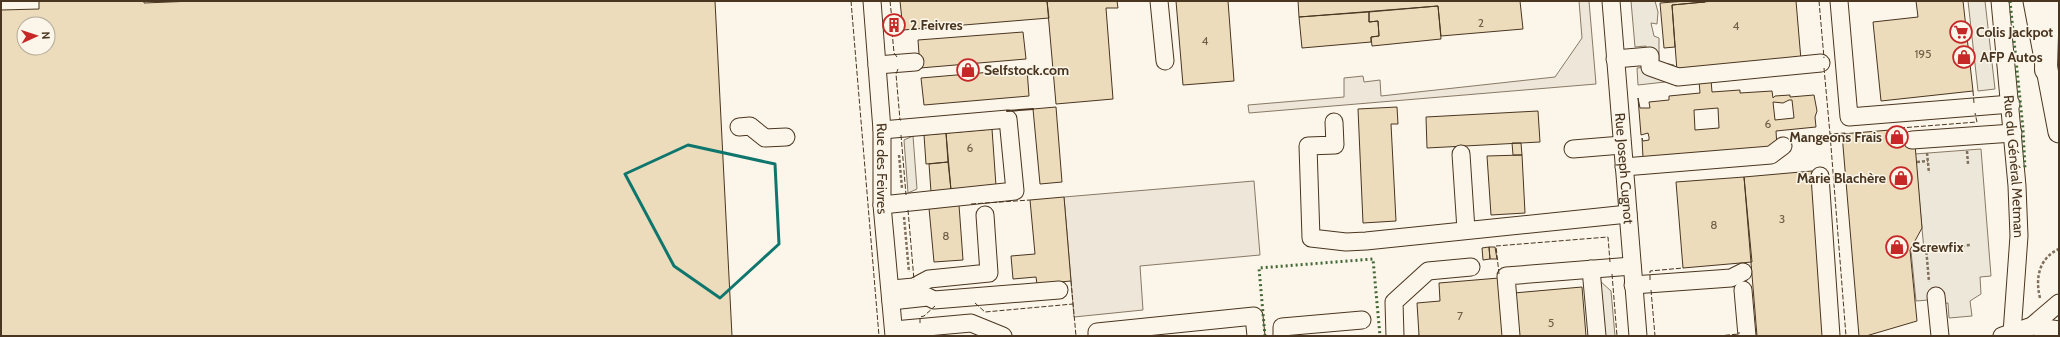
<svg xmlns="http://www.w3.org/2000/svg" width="2060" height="337" font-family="Cabin,sans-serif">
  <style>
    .green { fill: #ede6d9; stroke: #887966 }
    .parking { fill: #ede7d9; stroke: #887966 }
    .building { fill: #ecdcbc; stroke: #4a3520; fill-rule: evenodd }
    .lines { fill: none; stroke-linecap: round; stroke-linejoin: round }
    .minor-casing { stroke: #4a3520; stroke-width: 19 }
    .major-casing { stroke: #4a3520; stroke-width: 23 }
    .highway-casing { stroke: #4a3520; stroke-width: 24 }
    .path { stroke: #7f6f5c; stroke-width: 2.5; stroke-dasharray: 3 2; stroke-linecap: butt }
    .minor { stroke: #fbf6e9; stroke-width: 17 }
    .major { stroke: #fbf6e9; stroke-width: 21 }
    .highway { stroke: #fbf6e9; stroke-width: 22 }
    .hedge { stroke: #436837; stroke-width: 3; stroke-dasharray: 2 3; stroke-linecap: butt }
    .fence { stroke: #4a3520; stroke-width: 1; stroke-dasharray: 5 2; stroke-linecap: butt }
    .wall { stroke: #4a3520; stroke-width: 2 }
    .marked { fill: none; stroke: #0f766e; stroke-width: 3; stroke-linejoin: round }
    .labels { text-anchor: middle; stroke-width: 3; stroke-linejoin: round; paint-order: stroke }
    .number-label { font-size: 12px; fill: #725f47 }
    .poi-label { font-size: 14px; font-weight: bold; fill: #4a3520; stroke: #fbf6e9; text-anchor: start }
    .street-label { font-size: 14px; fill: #4a3520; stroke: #fbf6e9 }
  </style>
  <rect width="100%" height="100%" fill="#fbf6e9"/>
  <!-- green -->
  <path class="green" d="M1579,1h10l7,83 -347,29 -1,-8 96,-8v-19l19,-2 1,6 16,-2 1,16 174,-19 27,-39z
    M1254,181l6,74 -120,11 3,44 -69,7 -10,-120z"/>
  <!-- parking -->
  <path class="parking" d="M1631,1h24l3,11 -1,12 -6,-1 3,13 5,2v24l15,3v6l-9,6v5l-27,3 -1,-17 11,-1 -2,-21 -11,1z
    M1968,1h17l10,88 -17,2z
    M913,136l4,53 -9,4 -4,-53z
    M1981,149l10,127 -11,1 1,17 -11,7 2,15 -23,2 -1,-15 -19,2 -1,-5 -12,1 -5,-50 13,-1 -9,-96z
    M1600,281l11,10 4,45h-14z"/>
  <!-- building -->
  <path class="building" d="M39,1h105v2l50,-2h521l17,335h-731v-326l38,-1zM24,24h24v24h-24z
    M900,1h147l2,17 -146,12z
    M1047,1h70l1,7h-12l7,91 -57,5z
    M1176,1h52l6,80 -51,4z
    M1298,1h222l3,28 -82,7 -3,-30 -139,11z
    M1687,1l18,1 -33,3 3,42 -11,1 -4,-45z
    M1714,1h82l5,59 -124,11 -5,-66z
    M1916,1h47l10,90 -92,10 -8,-79 45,-5z
    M1438,6l3,33 -69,7 -1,-9 8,-1 -1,-15 -9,1v-10z
    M1369,12v10l9,-1 1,15 -8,1v5l-69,6 -3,-31z
    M891,20h6l1,9 -6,1z
    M1023,32l3,27 -106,9 -2,-28z
    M1027,69l2,27 -105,9 -3,-27z
    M1711,80l1,12 28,-2v3l32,-2 1,7 2,-2 15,-1v2l24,-2 3,16 -2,6 1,10 -40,4 1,16 -134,11 -1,-20 1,3 6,-1v-3l-1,-4 -7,2 -3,-37 2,10h10l-1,-6 20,-2v-4l31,-3 -1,-12zM1789,100h3l2,18 -19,2 -2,-18 10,1zM1718,108l1,20 -24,2 -1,-20z
    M1056,107l6,75 -22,2 -7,-75z
    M1397,107l1,17h-7l5,97 -33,2 -5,-114z
    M1538,111l2,31 -113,6 -1,-31z
    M992,129l4,57 -45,4 -5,-57z
    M1902,129l2,16 11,-1 7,84 -12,22 7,71 -51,15h-7l-17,-202z
    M946,133l2,29 -22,2 -2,-29z
    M1512,143h9l1,12h-9z
    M1522,155l3,58 -34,2 -4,-59z
    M948,162l3,28 -20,2 -2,-28z
    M1812,171l14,165h-69l-13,-159z
    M1744,177l8,85 -69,6 -7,-86z
    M1064,197l7,84 -34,3 -1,-7 -23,2 -2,-23 24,-2 -5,-54z
    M959,205l4,55 -29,2 -5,-54z
    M1489,247h6l2,12h-7z
    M1489,247l1,12 -7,1 -1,-12z
    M1499,278l5,58h-88l3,-1 -2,-32 23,-2 -1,-18z
    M1582,287l4,49h-69l-3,-43z"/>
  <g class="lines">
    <!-- minor casing -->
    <g class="minor-casing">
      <g id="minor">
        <path id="s1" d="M872,1l10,129v75l12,131"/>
        <path d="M1159,1l6,60"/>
        <path id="s2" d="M1611,1l27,335"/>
        <path d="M1839,1l10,116 162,-13"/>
        <path id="s3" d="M2000,1l17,185 2,50 -7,97"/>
        <path d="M1615,59l35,-3v11l28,10 143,-14"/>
        <path d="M877,65l38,-3"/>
        <path d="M1334,122l1,23 -27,1 3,92 35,4 20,-1 262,-27"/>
        <path d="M739,127l11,-1 15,12 21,-1"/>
        <path d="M1912,140l101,-7"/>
        <path d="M1573,149l49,-4"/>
        <path d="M1461,154l5,76"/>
        <path d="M1624,167l147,-12 12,-9"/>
        <path d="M1820,176l11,160"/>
        <path d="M882,205l133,-14 -7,-72 -126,11"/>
        <path d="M1591,269l6,67"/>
        <path d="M1633,285l98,-7 12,-6"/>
        <path d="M892,289l22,-2 15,-8 60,-6 -4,-58"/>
        <path d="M1743,290l4,46"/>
        <path d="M1936,296l4,40"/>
        <path d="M891,301l37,-4 6,3 125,-10"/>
        <path d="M2032,326l27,4"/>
        <path d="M894,330l77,-7 32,13"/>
        <path d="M1097,336v-4l157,-16 2,20"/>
        <path d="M1282,336v-9l80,-7"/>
        <path d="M1395,336l-1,-34 34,-31 43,-4"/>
        <path d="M1511,336l-5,-60 126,-10"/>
        <path d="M2002,336l30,-10 27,-23"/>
      </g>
    </g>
    <!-- major casing -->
    <g class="major-casing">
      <path id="major" d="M2034,1l25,131"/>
    </g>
    <!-- highway casing -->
    <g class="highway-casing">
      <path id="highway" d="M2046,70l2,-69"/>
    </g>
    <!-- path -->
    <path class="path" d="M1967,151l1,13
      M1927,153l2,20
      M899,155l3,33
      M1917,162l11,-1
      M904,217l5,55
      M1926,247l3,35
      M1912,250l59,-5
      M2040,298c-5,-20 -1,-40 19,-49"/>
    <!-- minor -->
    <use href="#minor" class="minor"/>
    <!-- major -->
    <use href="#major" class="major"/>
    <!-- highway -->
    <use href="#highway" class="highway"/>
    <!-- hedge -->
    <path class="hedge" d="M2010,1l13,128 2,40
      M1265,336l-6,-68 114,-9 7,77"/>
    <!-- fence -->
    <path class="fence" d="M851,1l28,335
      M890,1l2,19
      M1819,1l5,57
      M897,57l-3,-4 -2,-22 11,-1
      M1824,68l6,66 15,-1
      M898,69l-2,5 4,46h1
      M1973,91l1,12
      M1900,128l77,-6 -2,-9
      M1830,134l16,202
      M901,135l5,60
      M971,204l59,-4
      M908,210l6,70
      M1499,274l-3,-28 112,-9 2,25
      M1612,274l5,62
      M1650,280v-9l33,-3
      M1071,281l5,55
      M1651,290l4,46
      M975,303l10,9 88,-8
      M920,323v-6l4,-1 11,-10
      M1718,336l21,-2v-2"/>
    <!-- wall -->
    <path class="wall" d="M1007,111l26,-2"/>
  </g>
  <!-- marked area -->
  <path class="marked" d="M688,145l87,19 4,80 -59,54 -46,-32 -49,-92z"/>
  <!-- icons -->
  <defs>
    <g id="building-ring" transform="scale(1.15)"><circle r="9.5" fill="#fbf6e9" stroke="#c62828" stroke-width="1.5"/><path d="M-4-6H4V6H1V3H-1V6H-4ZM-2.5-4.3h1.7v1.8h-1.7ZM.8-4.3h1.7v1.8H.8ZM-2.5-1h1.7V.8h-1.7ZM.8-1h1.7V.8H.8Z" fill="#c62828"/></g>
    <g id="supermarket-ring" transform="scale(1.15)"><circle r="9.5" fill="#fbf6e9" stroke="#c62828" stroke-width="1.5"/><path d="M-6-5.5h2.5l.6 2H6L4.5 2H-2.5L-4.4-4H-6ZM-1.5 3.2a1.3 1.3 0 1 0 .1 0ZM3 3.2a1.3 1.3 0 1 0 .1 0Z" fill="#c62828"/></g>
    <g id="shop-ring" transform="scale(1.15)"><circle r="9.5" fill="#fbf6e9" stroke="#c62828" stroke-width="1.5"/><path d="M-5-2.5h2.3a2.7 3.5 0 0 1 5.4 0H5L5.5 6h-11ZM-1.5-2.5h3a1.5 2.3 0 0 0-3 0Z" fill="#c62828"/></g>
  </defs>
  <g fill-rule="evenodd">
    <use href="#building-ring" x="894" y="25"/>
    <use href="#supermarket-ring" x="1961" y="32"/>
    <use href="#shop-ring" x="1964" y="57"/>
    <use href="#shop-ring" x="968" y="70"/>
    <use href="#shop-ring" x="1897" y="137"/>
    <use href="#shop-ring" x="1901" y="178"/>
    <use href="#shop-ring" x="1897" y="247"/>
  </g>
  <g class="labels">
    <!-- number labels -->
    <g class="number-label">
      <text x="1481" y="27">2</text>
      <text x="1736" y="30">4</text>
      <text x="1205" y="45">4</text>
      <text x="1923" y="58">195</text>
      <text x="1768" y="128">6</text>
      <text x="970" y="152">6</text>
      <text x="1782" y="223">3</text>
      <text x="1714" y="229">8</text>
      <text x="946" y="240">8</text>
      <text x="1460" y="320">7</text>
      <text x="1551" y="327">5</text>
    </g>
    <!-- poi labels -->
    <g class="poi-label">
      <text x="910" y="30">2 Feivres</text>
      <text x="1976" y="37">Colis Jackpot</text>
      <text x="1980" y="62">AFP Autos</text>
      <text x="984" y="75">Selfstock.com</text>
      <text x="1882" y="142" text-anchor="end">Mangeons Frais</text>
      <text x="1886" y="183" text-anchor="end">Marie Blachère</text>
      <text x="1912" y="252">Screwfix</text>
    </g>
    <!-- street labels -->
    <g class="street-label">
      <text dy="5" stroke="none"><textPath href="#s3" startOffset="166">Rue du Général Metman</textPath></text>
      <text dy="5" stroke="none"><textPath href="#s1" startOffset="168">Rue des Feivres</textPath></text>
      <text dy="5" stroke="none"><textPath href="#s2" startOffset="168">Rue Joseph Cugnot</textPath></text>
    </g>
  </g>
  <!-- border -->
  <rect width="2060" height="337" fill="none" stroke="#4a3520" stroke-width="4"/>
  <!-- north arrow -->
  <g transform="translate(36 36) rotate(87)"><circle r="19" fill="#fbf6e9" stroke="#b4a999"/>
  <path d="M0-3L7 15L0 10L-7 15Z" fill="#c62828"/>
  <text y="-6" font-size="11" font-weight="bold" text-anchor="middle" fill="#4a3520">N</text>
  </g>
</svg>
